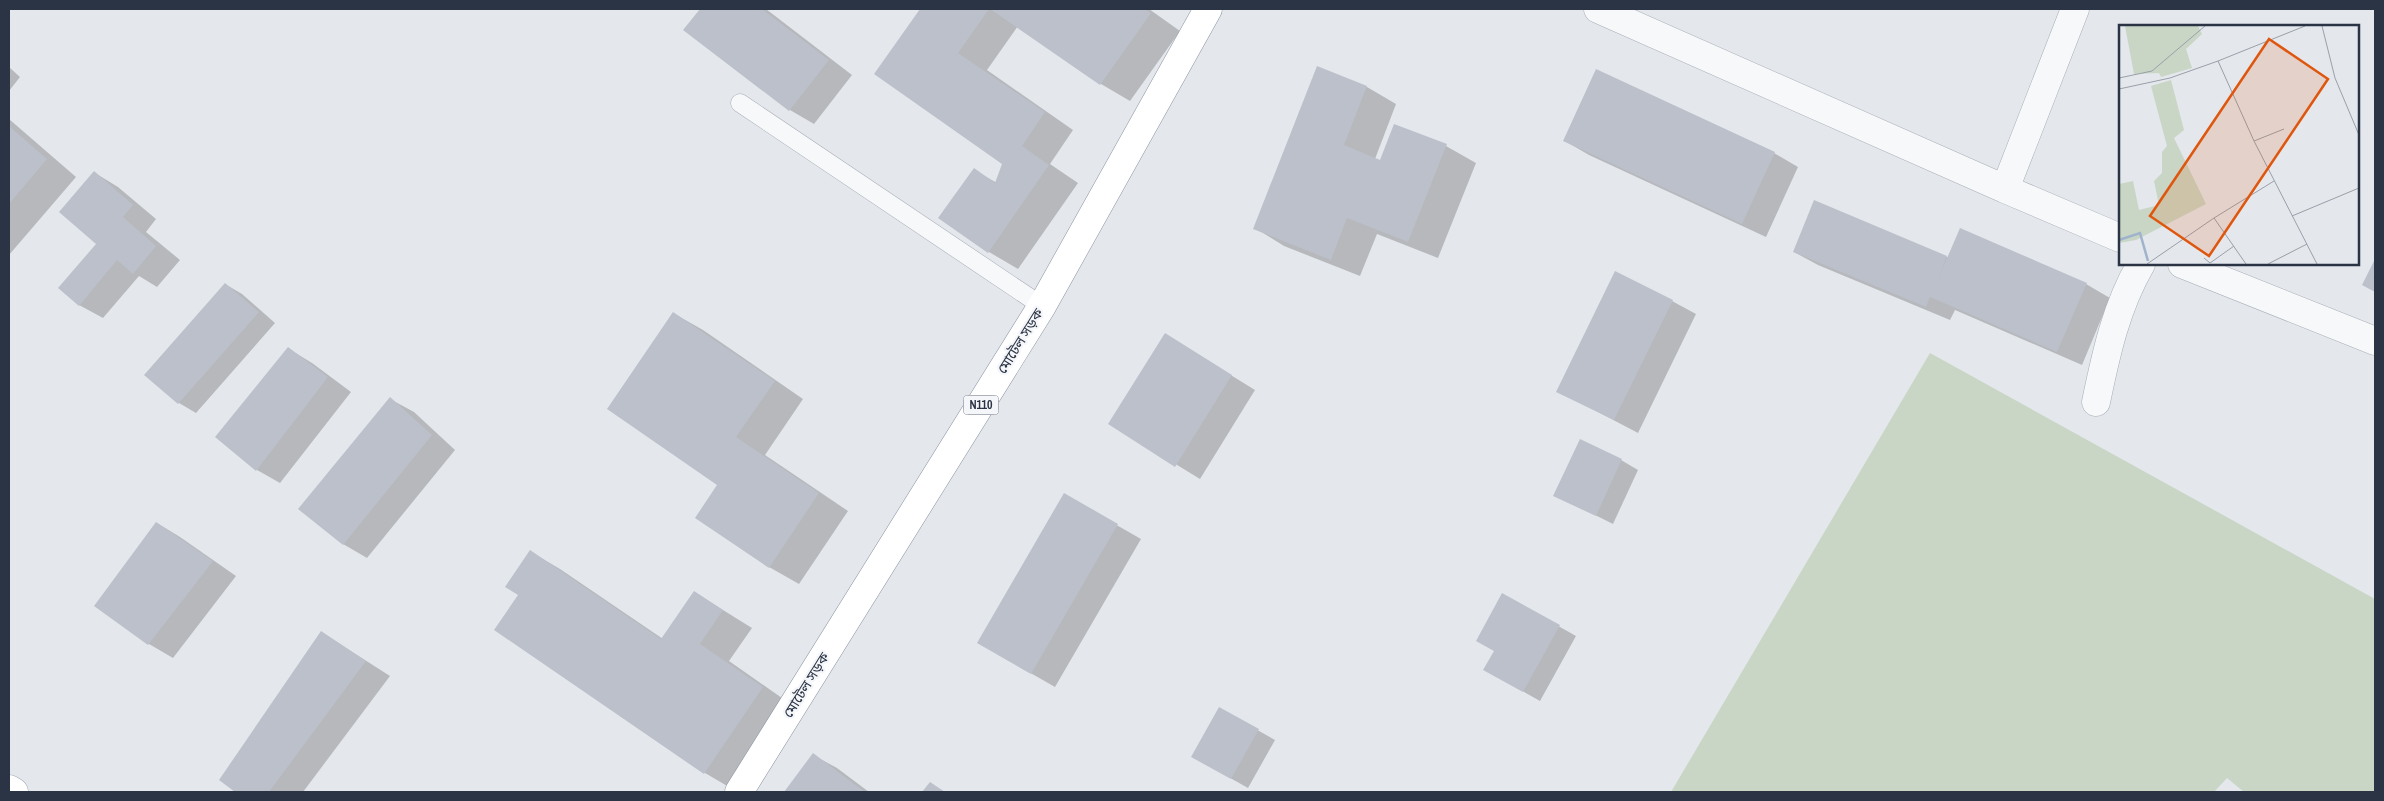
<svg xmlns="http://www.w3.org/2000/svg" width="2384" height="801" font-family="'Archivo Narrow','Noto Sans Bengali',sans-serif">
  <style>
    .green { fill: #c9d6c5 }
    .shadow { fill: #0003 }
    .building { fill: #bbc0ca }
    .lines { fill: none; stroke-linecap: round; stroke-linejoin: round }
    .lane-casing { stroke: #a9aeb7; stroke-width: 19 }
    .street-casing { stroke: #a9aeb7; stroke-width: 29 }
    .primary-casing { stroke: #a3abb8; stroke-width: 29 }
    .highway-casing { stroke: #8b94a3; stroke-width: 29 }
    .lane { stroke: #f7f8fa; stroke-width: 18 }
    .street { stroke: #f7f8fa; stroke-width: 28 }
    .primary { stroke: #fff; stroke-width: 28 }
    .highway { stroke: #fff; stroke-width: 28 }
    .labels { text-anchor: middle; stroke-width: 4.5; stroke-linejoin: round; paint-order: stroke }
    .shield { fill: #f4f6f9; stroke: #676e7b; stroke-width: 1 }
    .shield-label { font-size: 12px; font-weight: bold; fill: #2b3445 }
    .street-label { font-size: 14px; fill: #2b3445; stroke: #f4f6f9 }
    .inset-river { fill: none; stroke: #9fb4cc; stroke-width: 2.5 }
    .inset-road { fill: none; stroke: #9a9fa9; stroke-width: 1 }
    .view { fill: #df570f; fill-opacity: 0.15; stroke: #df570f; stroke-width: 2.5 }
    .inset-edge { fill: none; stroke: #2b3445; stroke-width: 2.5 }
  </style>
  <rect width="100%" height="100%" fill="#e4e7ec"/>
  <!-- green -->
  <path class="green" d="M1930,353l445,246v193h-131l-17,-14 -13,14h-543z"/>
  <!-- shadow -->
  <path class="shadow" d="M701,9h65l86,66 -38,49 -24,-14 -105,-80z
    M921,9h228l31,22 -50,70 -29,-17 -83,-58 -31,44 86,60 -23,34 28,19 -60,86 -29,-17 -15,-82 23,13 7,-19 -128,-90z
    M9,67l11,10 -11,14z
    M1318,67l49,20 29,17 -21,55 6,3 14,-37 51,21 30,17 -38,95 -61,-24 -17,42 -76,-30 -29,-18z
    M9,119l67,58 -67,78z
    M1565,141l209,12 24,14 -32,70 -177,-82z
    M95,173l23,14 38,32 -10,13 34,28 -23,27 -18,-11 -36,42 -24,-13 18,-61z
    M1794,252l153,5 139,27 24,14 -28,67 -127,-55 -5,10 -132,-55z
    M225,284l17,10 33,29 -79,90 -17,-10 -33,-29z
    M1672,301l24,13 -58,119 -80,-42z
    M673,313l30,17 100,69 -38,56 83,56 -49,73 -30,-17 -50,-83z
    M1166,335l89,55 -55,89 -90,-55z
    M289,349l23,14 39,29 -71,91 -23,-13z
    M390,399l24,13 41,38 -88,108 -24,-14z
    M1621,460l17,10 -25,54 -58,-29z
    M1064,495l77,44 -86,148 -77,-44z
    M157,523l23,14 56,39 -63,82 -24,-14 -53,-38z
    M531,552l29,17 103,70 31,-47 58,36 -23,33 63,44 -58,85 -29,-17 -185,-178z
    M1503,595l73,41 -36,65 -55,-31 11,-19z
    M321,632l69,44 -87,116h-66l-16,-12z
    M1220,709l55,31 -27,48 -55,-31z
    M813,755l24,13 32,24h-84z"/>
  <!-- building -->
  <path class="building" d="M700,9h62l67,51 -40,51 -106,-81z
    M920,9h69l-31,44 87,59 -23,34 27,19 -61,88 -50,-35 36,-50 21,15 7,-19 -128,-90z
    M990,9h155l6,4 -51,72z
    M1317,66l50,20 -23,59 36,15 14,-36 53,20 -39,98 -61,-24 -16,42 -78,-31z
    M1596,69l179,83 -33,72 -179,-83z
    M9,126l38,33 -38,45z
    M94,171l39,34 -10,12 33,29 -23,28 -16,-14 -38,46 -21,-18 38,-44 -37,-32z
    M1814,200l133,56 -8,21 21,-49 127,55 -30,69 -127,-55 -4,10 -133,-55z
    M2375,259v33l-13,-7z
    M1615,271l58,29 -59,120 -58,-28z
    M225,283l34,29 -81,92 -34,-29z
    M673,312l102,69 -39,56 83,56 -50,75 -74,-50 22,-33 -110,-76z
    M1165,333l67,42 -57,92 -67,-43z
    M288,347l40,30 -72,94 -41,-34z
    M390,397l42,38 -89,110 -45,-36z
    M1580,439l42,20 -26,57 -43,-20z
    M1064,493l54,31 -87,150 -54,-31z
    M156,522l57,39 -65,84 -54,-39z
    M530,550l131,89 33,-48 29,19 -23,34 63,43 -59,87 -210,-144 24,-35 -13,-8z
    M1502,593l58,32 -37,67 -40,-22 11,-19 -18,-10z
    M321,631l45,30 -97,131h-34l-16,-12z
    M1219,707l40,22 -28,50 -40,-22z
    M813,753l52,39h-81z
    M930,782l15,10h-23z"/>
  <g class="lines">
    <!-- lane casing -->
    <g class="lane-casing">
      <path id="lane" d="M740,103l302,203"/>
    </g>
    <!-- street casing -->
    <g class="street-casing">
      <path id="street" d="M1598,9l407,180 70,-180
        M2005,189l115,49
        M2182,264l193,77
        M2096,402c10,-48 20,-95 45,-138"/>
    </g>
    <!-- primary casing -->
    <g class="primary-casing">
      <path id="primary" d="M9,789l5,3"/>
    </g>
    <!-- highway casing -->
    <g class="highway-casing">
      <path id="highway" d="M739,792l303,-486 166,-297"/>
    </g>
    <!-- lane -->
    <use href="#lane" class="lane"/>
    <!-- street -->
    <use href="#street" class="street"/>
    <!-- primary -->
    <use href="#primary" class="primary"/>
    <!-- highway -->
    <use href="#highway" class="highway"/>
  </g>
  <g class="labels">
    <!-- shield labels -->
    <rect class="shield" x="963.5" y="395.5" width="35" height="19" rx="4"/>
    <g class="shield-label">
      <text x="981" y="409">N110</text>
    </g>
    <!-- street labels -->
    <g class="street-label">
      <text transform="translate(1020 341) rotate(-58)" y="5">মোটেল সড়ক</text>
      <text transform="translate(806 685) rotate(-58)" y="5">মোটেল সড়ক</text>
    </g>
  </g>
  <!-- overview -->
  <g transform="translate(2119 25)">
    <rect width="240" height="240" fill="#e4e7ec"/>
    <path d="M6,1h73l4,8 -16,15 6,19 -31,9 -2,-4 -25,1zM52,55l13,50 -10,8 32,66 -70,36 -17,3v-59l14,-3 6,29 20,-5 -5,-24 8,-8v-21l5,-6 -16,-60z" fill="#c9d6c5"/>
    <path class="inset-river" d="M0,215l21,-7 8,28"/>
    <path class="inset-road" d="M203,1l13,52 24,57M99,36l87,-35M99,36l36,80 63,123M0,53l33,-7 53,-45M0,64l51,-11 48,-17M135,116l30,-12M173,191l67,-28M85,233l6,5 24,-17M28,239l67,-46M127,239l-32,-46 60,-37M149,239l39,-20"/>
    <path class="view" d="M150,14l59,40 -119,177 -59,-40z"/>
    <rect width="240" height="240" class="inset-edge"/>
  </g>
  <!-- border -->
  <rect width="2384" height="801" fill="none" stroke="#2b3445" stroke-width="20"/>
</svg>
